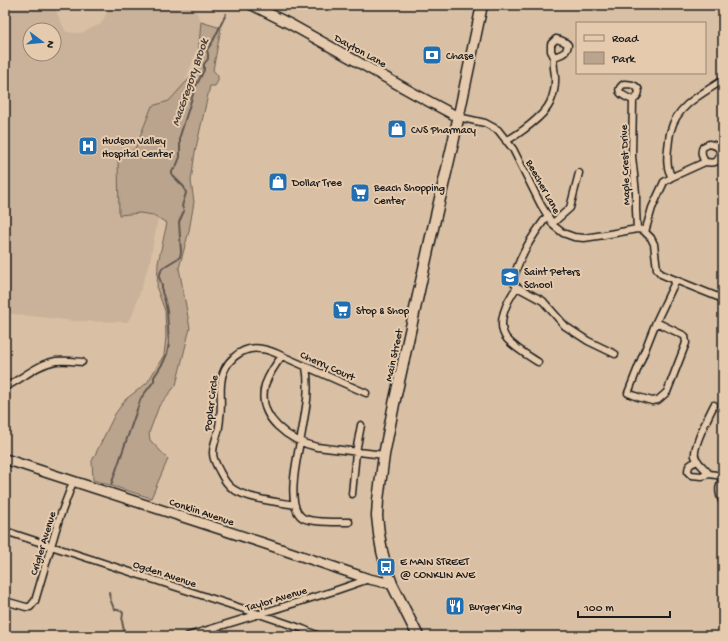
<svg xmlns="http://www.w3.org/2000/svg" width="728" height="641" font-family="'Gochi Hand',sans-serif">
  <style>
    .built { fill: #c9b299; fill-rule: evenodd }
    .green { fill: #baa48e; stroke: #6b6055 }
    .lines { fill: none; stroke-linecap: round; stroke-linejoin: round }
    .stream { stroke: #60574e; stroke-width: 2 }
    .street-casing { stroke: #1c1c1c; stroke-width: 9 }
    .secondary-casing { stroke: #1c1c1c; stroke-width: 12 }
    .primary-casing { stroke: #1c1c1c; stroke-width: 13 }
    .street { stroke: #e5caad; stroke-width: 6 }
    .secondary { stroke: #e5caad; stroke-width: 9 }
    .primary { stroke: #e5caad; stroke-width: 10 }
    .labels { text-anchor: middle; stroke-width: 4; stroke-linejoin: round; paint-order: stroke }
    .street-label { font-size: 11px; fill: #1c1c1c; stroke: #e5caad }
    .poi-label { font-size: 11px; fill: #1c1c1c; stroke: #e5caad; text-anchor: start }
    .water-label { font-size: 12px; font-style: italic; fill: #443e39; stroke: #e5caad }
  </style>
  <rect width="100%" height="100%" fill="#d9c0a4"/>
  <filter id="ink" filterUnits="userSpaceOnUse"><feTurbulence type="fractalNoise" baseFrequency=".025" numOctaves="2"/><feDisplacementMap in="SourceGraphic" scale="8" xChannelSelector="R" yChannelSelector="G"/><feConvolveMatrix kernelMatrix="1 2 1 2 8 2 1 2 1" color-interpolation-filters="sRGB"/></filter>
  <g filter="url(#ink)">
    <!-- built -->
    <path class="built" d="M5,5h48l13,27 15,1 20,-9 10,-19h76l8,5 10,19 -27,71 -15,91 -13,70 -18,55 -5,6 -53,-1 -69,-8zM30,30h24v24h-24z"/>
    <!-- green -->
    <path class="green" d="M201,22l20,6 -8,42 5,6v5l-3,5h-5l-15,66 -4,29 3,21 -5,29 -10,37 11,60 -14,57 -17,21 -10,27 1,7 18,19 -17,39 -58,-18 -1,-19 23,-47 11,-15 21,-16 17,-28 2,-18 -1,-26 -8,-22 1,-26 9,-40 -14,-8 -13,-2 -21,2 -1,-57 17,-9 17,-43 17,-5 18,-20 6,-7 5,-17z"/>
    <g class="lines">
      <!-- stream -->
      <path class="stream" d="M111,485l30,-87 13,-17v-4l9,-14 4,-9 2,-11 -2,-32 -2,-10 -3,-9v-7l-3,-8 3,-9 18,-11 1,-5 -2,-30 5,-11 -2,-5 4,-13 -2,-6 -12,-12v-4l4,-4 4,-10v-21l15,-48 9,-18v-6l4,-5v-5l-1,-4 6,-9 13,-27
        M109,592c0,8 3,10 5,17l7,2 2,2 -1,8 3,15"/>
      <!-- street casing -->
      <g class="street-casing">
        <path id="street" d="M556,39c5,1 9,2 12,6 -2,9 -6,9 -14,12l-3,-6v-7z
          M624,84c4,0 8,0 11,2 7,4 3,11 -2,14 -7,-3 -21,-8 -9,-16z
          M633,100l-1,56 4,37v17l1,19
          M458,117l27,6 13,7 15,19 28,56 13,21 9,7 11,4 10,1 20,-3 33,-6 6,1 8,8 3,6 3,25 4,5 7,3 55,22
          M506,141c13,-7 38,-25 44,-38 3,-7 5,-15 5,-21 1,-9 -3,-17 -1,-25
          M709,144c8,1 13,5 10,13 -1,2 -1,4 -4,5 -3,1 -7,0 -10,0 -3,-5 -5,-10 -2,-15z
          M672,177c-6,-8 -5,-20 -4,-29 1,-6 1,-13 3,-18 6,-25 33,-37 52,-50
          M548,215c-15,20 -30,42 -35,67l4,5 26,14 22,25 23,15 27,13
          M553,223l17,-15 9,-35
          M645,232l7,-24 12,-26 8,-5 33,-15
          M517,287c-10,14 -22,37 -10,52 9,10 20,16 31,23
          M656,322l29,14 1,7 -19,49 -9,8 -6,1 -14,-4 -10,-4z
          M656,322l20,-42
          M282,356c-7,9 -13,18 -17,29 -9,33 25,56 52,62l67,8
          M306,367c2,11 2,21 1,33 -2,14 -4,28 -7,42 -3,17 -15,65 3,76 10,5 34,4 46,4
          M5,387c17,-8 32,-23 51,-26 9,-1 17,0 26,1
          M698,461c-7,3 -10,3 -10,11l3,3 11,1 7,-2 14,2
          M709,474c-4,-6 -12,-11 -14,-18 -2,-10 14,-41 19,-51
          M723,477c-5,10 -5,16 0,26
          M352,494l4,-42 5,-27
          M295,505c-18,-3 -47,-6 -62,-16 -6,-4 -10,-11 -13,-17 -3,-6 -7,-12 -7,-19 0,-8 3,-14 5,-21 1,-5 2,-10 2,-15 2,-11 0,-22 1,-33 1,-21 20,-39 41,-35 7,1 14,4 20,7l84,37
          M5,531l254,83 44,15 16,7
          M5,601l21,6h4l5,-6 24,-82 14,-37
          M188,636l146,-45 35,-12"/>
      </g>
      <!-- secondary casing -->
      <g class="secondary-casing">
        <path id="secondary" d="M252,5l38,19 125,70 43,23
          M5,459l258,84 106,36 23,5"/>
      </g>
      <!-- primary casing -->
      <g class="primary-casing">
        <path id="primary" d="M418,636l-26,-52 -6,-17 -4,-16 -3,-17 -2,-18 1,-16 6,-45 10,-51 36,-163 23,-98 29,-138"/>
      </g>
      <!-- street -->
      <use href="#street" class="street"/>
      <!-- secondary -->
      <use href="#secondary" class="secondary"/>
      <!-- primary -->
      <use href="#primary" class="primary"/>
    </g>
  </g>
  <!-- icons -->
  <defs>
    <g id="bank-square" transform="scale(1)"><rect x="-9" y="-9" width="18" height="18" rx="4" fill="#1f6fb2" stroke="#e5caad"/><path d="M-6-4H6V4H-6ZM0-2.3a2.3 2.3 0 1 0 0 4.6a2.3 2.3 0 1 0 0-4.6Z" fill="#fff"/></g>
    <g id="shop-square" transform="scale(1)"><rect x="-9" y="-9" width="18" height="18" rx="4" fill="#1f6fb2" stroke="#e5caad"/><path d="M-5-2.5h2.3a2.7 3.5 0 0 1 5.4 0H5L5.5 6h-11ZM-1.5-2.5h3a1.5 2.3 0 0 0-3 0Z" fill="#fff"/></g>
    <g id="hospital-square" transform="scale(1)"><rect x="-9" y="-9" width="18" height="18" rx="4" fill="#1f6fb2" stroke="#e5caad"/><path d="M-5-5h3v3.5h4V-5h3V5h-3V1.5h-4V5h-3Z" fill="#fff"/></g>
    <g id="supermarket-square" transform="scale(1)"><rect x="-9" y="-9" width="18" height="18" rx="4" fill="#1f6fb2" stroke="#e5caad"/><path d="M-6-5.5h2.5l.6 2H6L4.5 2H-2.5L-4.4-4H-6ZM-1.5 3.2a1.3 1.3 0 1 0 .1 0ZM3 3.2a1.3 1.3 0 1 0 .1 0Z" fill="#fff"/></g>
    <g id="school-square" transform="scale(1)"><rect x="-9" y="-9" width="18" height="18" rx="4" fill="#1f6fb2" stroke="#e5caad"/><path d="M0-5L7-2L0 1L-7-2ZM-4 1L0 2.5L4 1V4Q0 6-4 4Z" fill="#fff"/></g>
    <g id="bus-square" transform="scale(1)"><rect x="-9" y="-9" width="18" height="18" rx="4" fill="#1f6fb2" stroke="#e5caad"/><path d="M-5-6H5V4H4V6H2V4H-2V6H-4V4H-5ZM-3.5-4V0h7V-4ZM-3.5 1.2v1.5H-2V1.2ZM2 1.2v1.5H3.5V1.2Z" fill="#fff"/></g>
    <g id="restaurant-square" transform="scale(1)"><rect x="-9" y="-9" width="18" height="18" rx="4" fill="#1f6fb2" stroke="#e5caad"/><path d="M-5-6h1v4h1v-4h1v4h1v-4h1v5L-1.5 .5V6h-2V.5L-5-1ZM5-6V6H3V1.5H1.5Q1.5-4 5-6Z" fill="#fff"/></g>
  </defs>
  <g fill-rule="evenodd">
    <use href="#bank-square" x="432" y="55"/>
    <use href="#shop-square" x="397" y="129"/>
    <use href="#hospital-square" x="88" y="146"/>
    <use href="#shop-square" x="278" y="182"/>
    <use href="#supermarket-square" x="360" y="193"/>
    <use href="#school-square" x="510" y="277"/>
    <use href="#supermarket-square" x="342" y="310"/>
    <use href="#bus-square" x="386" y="567"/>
    <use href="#restaurant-square" x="455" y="606"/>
  </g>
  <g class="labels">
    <!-- street labels -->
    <g class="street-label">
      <text transform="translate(361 50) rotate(29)" y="4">Dayton Lane</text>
      <text transform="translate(624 165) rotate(-92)" y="4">Maple Crest Drive</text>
      <text transform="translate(544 186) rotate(61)" y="4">Beecher Lane</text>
      <text transform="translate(393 355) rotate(-78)" y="4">Main Street</text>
      <text transform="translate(328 365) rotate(24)" y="4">Cherry Court</text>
      <text transform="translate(210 403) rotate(-83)" y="4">Poplar Circle</text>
      <text transform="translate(202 511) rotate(18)" y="4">Conklin Avenue</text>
      <text transform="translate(42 543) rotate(-73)" y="4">Crigler Avenue</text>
      <text transform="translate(165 573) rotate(18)" y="4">Ogden Avenue</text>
      <text transform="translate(276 598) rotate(-17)" y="4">Taylor Avenue</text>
    </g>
    <!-- poi labels -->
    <g class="poi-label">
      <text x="446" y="59">Chase</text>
      <text x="411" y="133">CVS Pharmacy</text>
      <text x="102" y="144">Hudson Valley<tspan x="102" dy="13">Hospital Center</tspan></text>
      <text x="292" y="186">Dollar Tree</text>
      <text x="374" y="191">Beach Shopping<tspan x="374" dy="13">Center</tspan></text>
      <text x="524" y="275">Saint Peters<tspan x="524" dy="13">School</tspan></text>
      <text x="356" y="314">Stop &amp; Shop</text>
      <text x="400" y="565">E MAIN STREET<tspan x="400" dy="13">@ CONKLIN AVE</tspan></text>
      <text x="469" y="610">Burger King</text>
    </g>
    <!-- water labels -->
    <g class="water-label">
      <text transform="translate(189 82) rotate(-71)" y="4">MacGregory Brook</text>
    </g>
  </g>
  <!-- margin -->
  <rect width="728" height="641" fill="none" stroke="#e5caad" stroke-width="20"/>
  <rect x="10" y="10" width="708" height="621" fill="none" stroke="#1c1c1c" stroke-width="1.5" filter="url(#ink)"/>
  <!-- legend -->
  <rect x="576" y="22" width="130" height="52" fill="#e5caad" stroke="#958473"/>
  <rect x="584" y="35" width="20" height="6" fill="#e5caad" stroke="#958473"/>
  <text x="612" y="42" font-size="12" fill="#1c1c1c">Road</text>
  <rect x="584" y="52" width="20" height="12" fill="#baa48e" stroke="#958473"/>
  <text x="612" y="62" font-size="12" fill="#1c1c1c">Park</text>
  <!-- north arrow -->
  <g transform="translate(42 42) rotate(106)"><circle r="19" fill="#e5caad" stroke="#958473"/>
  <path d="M0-3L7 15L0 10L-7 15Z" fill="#1f6fb2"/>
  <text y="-6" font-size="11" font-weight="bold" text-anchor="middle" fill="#1c1c1c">N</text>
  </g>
  <!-- scale -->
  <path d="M578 611v6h92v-6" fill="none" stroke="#1c1c1c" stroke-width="2"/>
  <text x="584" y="611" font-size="12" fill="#1c1c1c" stroke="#e5caad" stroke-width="3" paint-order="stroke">100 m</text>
</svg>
